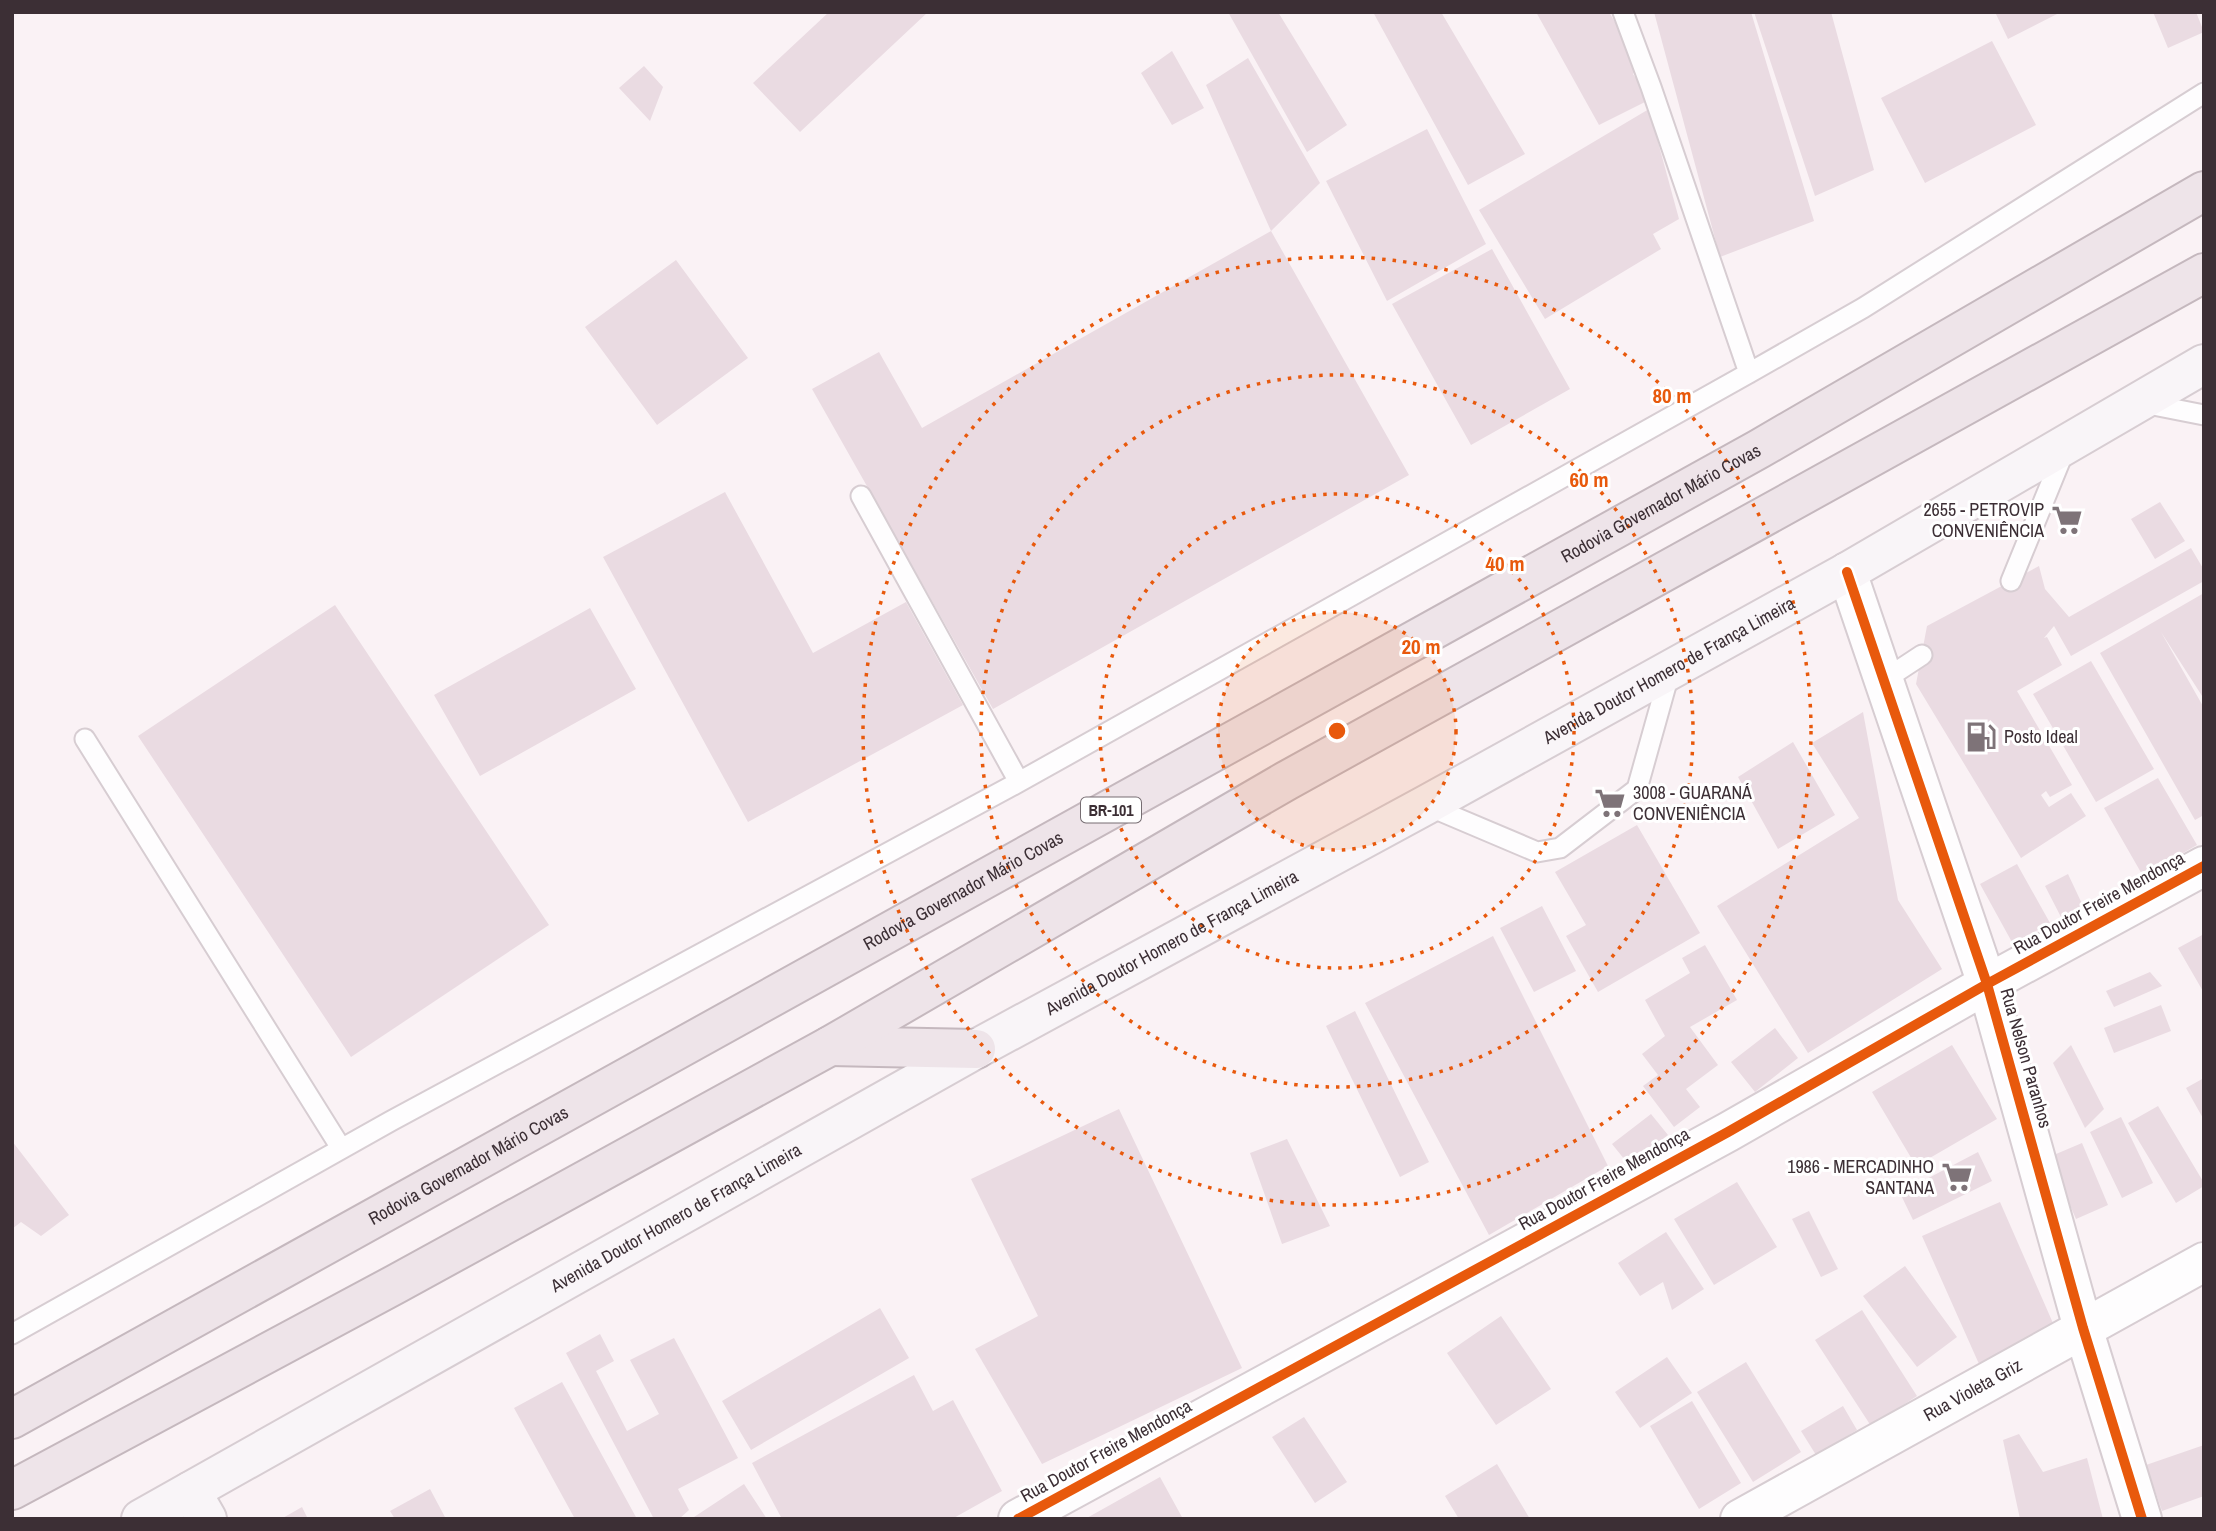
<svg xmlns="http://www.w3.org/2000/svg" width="2216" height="1531" font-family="'Archivo Narrow',sans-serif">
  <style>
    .building { fill: #eadbe2 }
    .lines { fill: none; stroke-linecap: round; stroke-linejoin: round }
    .lane-casing { stroke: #d7cdd2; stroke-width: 23 }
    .street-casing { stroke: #d7cdd2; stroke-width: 42 }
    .secondary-casing { stroke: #d7cdd2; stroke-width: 42 }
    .highway-casing { stroke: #c5b8be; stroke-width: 42 }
    .lane { stroke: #fefdfe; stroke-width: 19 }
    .street { stroke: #fefdfe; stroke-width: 38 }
    .secondary { stroke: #f9f5f8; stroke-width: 38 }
    .highway { stroke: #eee4e9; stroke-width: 38 }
    .cycleway-casing { stroke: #fff; stroke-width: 15 }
    .cycleway { stroke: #e8590c; stroke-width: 10 }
    .ring { fill: none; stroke: #e8590c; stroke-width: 3.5; stroke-dasharray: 3.5 7 }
    .labels { text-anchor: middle; stroke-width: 6; stroke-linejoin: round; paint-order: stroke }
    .shield { fill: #fff; stroke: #766d72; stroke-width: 2 }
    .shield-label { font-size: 16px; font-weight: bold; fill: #3c2f35 }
    .street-label { font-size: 18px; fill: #3c2f35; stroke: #fff }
    .poi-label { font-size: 18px; fill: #3c2f35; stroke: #fff; text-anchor: end }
    .centre { fill: #e8590c; stroke: #fff; stroke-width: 3.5 }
    .ring-label { font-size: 21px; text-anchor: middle; font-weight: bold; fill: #e8590c; stroke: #fff; stroke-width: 6; stroke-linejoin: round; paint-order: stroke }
  </style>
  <rect width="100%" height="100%" fill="#faf2f5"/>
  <!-- building -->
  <path class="building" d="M829,12h99l-128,120 -47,-49z
    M1228,12h50l69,113 -40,27z
    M1373,12h68l84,142 -57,31z
    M1536,12h73l31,53 -7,9 18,25 -52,26z
    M1654,12h97l63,209 -94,36z
    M1754,12h77l43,158 -59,26z
    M1995,12h66l-53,27z
    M2153,12h43l8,20 -36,16z
    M1992,41l44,84 -111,58 -44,-85z
    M1172,51l32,57 -32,17 -31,-52z
    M1248,58l72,125 -49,48 -65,-146z
    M644,66l19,21 -13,34 -31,-33z
    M1649,109l30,110 -26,15 8,15 -116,70 -66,-109z
    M1427,129l59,115 -99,57 -61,-120z
    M1271,231l138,244 -416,234 -181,-320 67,-37 43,76z
    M1492,249l78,140 -99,56 -79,-141z
    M676,260l72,98 -91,67 -72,-98z
    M725,492l88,161 93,-51 57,103 -215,117 -145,-265z
    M2160,502l25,39 -30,18 -24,-40z
    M2191,548l13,22v11l-133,75 -17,-30 -10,12 3,-1 15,28 -45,26 55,94 -22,12 -4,-6 -5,4 8,12 22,-14 15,23 -65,42 -105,-174 11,-58 112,-60 6,23 24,28z
    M2204,593v106l-43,-67 43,76v107l-9,5 -95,-167z
    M335,605l214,320 -198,132 -213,-321z
    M590,608l46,81 -156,87 -46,-81z
    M2091,661l63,108 -58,33 -63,-108z
    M1863,712l35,188 44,69 -134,84 -91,-147 142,-88 -47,-75z
    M1793,742l42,73 -57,34 -40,-72z
    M2158,778l39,67 -54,31 -39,-68z
    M1637,825l63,108 -102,59 -32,-56 20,-11 -31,-53z
    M2017,864l33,59 -37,21 -33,-60z
    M2068,874l16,34 -22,11 -17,-33z
    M1542,906l34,65 -42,21 -34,-64z
    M2204,934v59l-26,-45z
    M1493,936l115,230 -119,69 -124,-232z
    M1705,945l32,55 -47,27 28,38 -32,24 14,18 -26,20 -31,-41 15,-11 -16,-21 23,-18 -20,-36 45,-27 -8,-15z
    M2150,972l12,14 -48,21 -8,-16z
    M2161,1005l10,26 -57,22 -10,-25z
    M1355,1011l74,151 -29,15 -74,-151z
    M1775,1028l23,30 -43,34 -24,-30z
    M1952,1045l45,74 -81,47 -44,-74z
    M2071,1045l33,64 -19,19 -32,-65z
    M2204,1078v42l-18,-32z
    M2158,1106l46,77v3l-28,17 -48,-80z
    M1119,1109l123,259 -200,96 -67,-115 63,-33 -67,-137z
    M1651,1114l17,21 -39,30 -17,-21z
    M2121,1117l32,66 -31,15 -32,-66z
    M1287,1139l43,87 -48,18 -32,-91z
    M12,1141l57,74 -28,21 -20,-14 -9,7z
    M2082,1143l26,62 -32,14 -27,-62z
    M1978,1152l14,29 -79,39 -13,-27z
    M1737,1182l40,65 -63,38 -40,-66z
    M2000,1202l56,128 -77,34 -57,-128z
    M1809,1211l29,58 -17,8 -29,-58z
    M1666,1232l38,57 -32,21 -9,-28 -23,14 -22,-33z
    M1905,1266l52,71 -40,30 -54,-71z
    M880,1308l29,50 -158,92 -29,-49z
    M1862,1310l55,86 -46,30 -56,-86z
    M1501,1316l50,73 -55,36 -49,-72z
    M600,1334l14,27 -18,10 31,60 32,-17 -29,-54 44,-22 64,120 -60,31 11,21 -10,9h-25l-88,-166z
    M1667,1357l25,36 -52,35 -25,-36z
    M1746,1362l55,90 -48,30 -56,-90z
    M914,1375l19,36 20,-11 49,91 -50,28h-170l-30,-56z
    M562,1382l75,137h-62l-61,-111z
    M1692,1401l49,82 -42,26 -49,-83z
    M1843,1406l14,24 -41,25 -15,-24z
    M1304,1417l43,65 -32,21 -43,-66z
    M2019,1434l24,38 44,-14 16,61h-83l-17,-79z
    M2204,1445v51l-42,15 -16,-46z
    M1497,1464l33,55h-71l-14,-23z
    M1160,1477l23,42h-98z
    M744,1484l23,35h-76z
    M430,1489l16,30h-51l-5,-8z
    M302,1507l6,12h-27z"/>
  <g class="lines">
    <!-- lane casing -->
    <g class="lane-casing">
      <path id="lane" d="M1623,12l28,75 98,286
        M2143,403l61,12
        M861,496l158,286
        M2011,581l54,-132
        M1884,680l38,-25
        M85,739l256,409
        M1426,805l111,47 23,-4 77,-59 33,-118
        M12,1334l379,-213 628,-339 730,-409 114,-65 341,-215"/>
    </g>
    <!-- street casing -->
    <g class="street-casing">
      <g id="street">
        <path d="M1847,572l140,412 96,344 59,191"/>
        <path d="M1018,1519l710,-387 259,-148 217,-118"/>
        <path id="s1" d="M1740,1519l464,-257"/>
      </g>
    </g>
    <!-- secondary casing -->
    <g class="secondary-casing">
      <g id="secondary">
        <path d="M191,1491l16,28"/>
        <path id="s2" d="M141,1519l835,-470 450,-244 421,-233 357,-208"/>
      </g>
    </g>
    <!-- highway casing -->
    <g class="highway-casing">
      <g id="highway">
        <path d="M830,1046l146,3"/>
        <path id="s3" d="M12,1419l1747,-970 445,-258"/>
        <path d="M12,1490l384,-206 434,-238 456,-265 918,-508"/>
      </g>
    </g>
    <!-- lane -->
    <use href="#lane" class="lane"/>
    <!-- street -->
    <use href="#street" class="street"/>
    <!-- secondary -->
    <use href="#secondary" class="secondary"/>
    <!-- highway -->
    <use href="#highway" class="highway"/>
    <!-- cycleway casing -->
    <g class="cycleway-casing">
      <path id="cycleway" d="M1847,572l140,412 96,344 59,191
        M1018,1519l710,-387 259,-148 217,-118"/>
    </g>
    <!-- cycleway -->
    <use href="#cycleway" class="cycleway"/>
  </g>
  <!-- distance rings -->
  <circle cx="1337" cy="731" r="119" fill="#e8590c" fill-opacity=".12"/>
  <g class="ring">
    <circle cx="1337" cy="731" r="119"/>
    <circle cx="1337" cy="731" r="237"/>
    <circle cx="1337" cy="731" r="356"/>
    <circle cx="1337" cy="731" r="474"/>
  </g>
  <!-- icons -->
  <defs>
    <g id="supermarket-bare" transform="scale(2.415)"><path d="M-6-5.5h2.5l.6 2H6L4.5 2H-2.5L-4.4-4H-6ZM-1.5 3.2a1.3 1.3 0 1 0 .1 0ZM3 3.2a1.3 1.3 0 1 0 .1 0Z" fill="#7e7378" stroke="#fff" stroke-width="2.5" paint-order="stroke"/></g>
    <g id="fuel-bare" transform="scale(2.415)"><path d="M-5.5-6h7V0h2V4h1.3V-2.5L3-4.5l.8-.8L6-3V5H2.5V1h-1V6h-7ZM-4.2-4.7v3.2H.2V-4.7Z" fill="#7e7378" stroke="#fff" stroke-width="2.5" paint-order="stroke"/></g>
  </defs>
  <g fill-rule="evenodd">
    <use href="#supermarket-bare" x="2067" y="520"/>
    <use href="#fuel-bare" x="1981" y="737"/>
    <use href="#supermarket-bare" x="1610" y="803"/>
    <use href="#supermarket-bare" x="1957" y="1177"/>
  </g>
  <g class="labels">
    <!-- shield labels -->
    <rect class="shield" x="1081" y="797.5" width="60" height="25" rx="5"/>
    <g class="shield-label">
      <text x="1111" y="816">BR-101</text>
    </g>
    <!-- street labels -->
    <g class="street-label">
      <text dy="6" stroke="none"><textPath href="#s3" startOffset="1886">Rodovia Governador Mário Covas</textPath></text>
      <text dy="6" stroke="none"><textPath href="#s2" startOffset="1748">Avenida Doutor Homero de França Limeira</textPath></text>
      <text dy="6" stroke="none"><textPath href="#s3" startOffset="1088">Rodovia Governador Mário Covas</textPath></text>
      <text transform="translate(2099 903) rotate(-29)" y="6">Rua Doutor Freire Mendonça</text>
      <text dy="6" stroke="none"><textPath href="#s2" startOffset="1181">Avenida Doutor Homero de França Limeira</textPath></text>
      <text transform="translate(2026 1058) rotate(74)" y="6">Rua Nelson Paranhos</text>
      <text dy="6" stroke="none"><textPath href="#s3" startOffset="522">Rodovia Governador Mário Covas</textPath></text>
      <text transform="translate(1604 1179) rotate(-29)" y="6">Rua Doutor Freire Mendonça</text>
      <text dy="6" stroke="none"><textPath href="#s2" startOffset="614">Avenida Doutor Homero de França Limeira</textPath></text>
      <text dy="6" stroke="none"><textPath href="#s1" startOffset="266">Rua Violeta Griz</textPath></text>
      <text transform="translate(1106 1451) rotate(-29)" y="6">Rua Doutor Freire Mendonça</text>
    </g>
    <!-- poi labels -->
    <g class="poi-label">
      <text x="2044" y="516">2655 - PETROVIP<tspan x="2044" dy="21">CONVENIÊNCIA</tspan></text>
      <text x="2004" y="743" text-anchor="start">Posto Ideal</text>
      <text x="1633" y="799" text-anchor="start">3008 - GUARANÁ<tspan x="1633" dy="21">CONVENIÊNCIA</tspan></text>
      <text x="1934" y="1173">1986 - MERCADINHO<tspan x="1934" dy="21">SANTANA</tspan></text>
    </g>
  </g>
  <circle cx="1337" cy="731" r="10" class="centre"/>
  <g class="ring-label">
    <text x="1672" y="403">80 m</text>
    <text x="1589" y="487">60 m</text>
    <text x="1505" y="571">40 m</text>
    <text x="1421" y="654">20 m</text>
  </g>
  <!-- border -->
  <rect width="2216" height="1531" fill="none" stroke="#3c2f35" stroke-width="28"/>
</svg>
